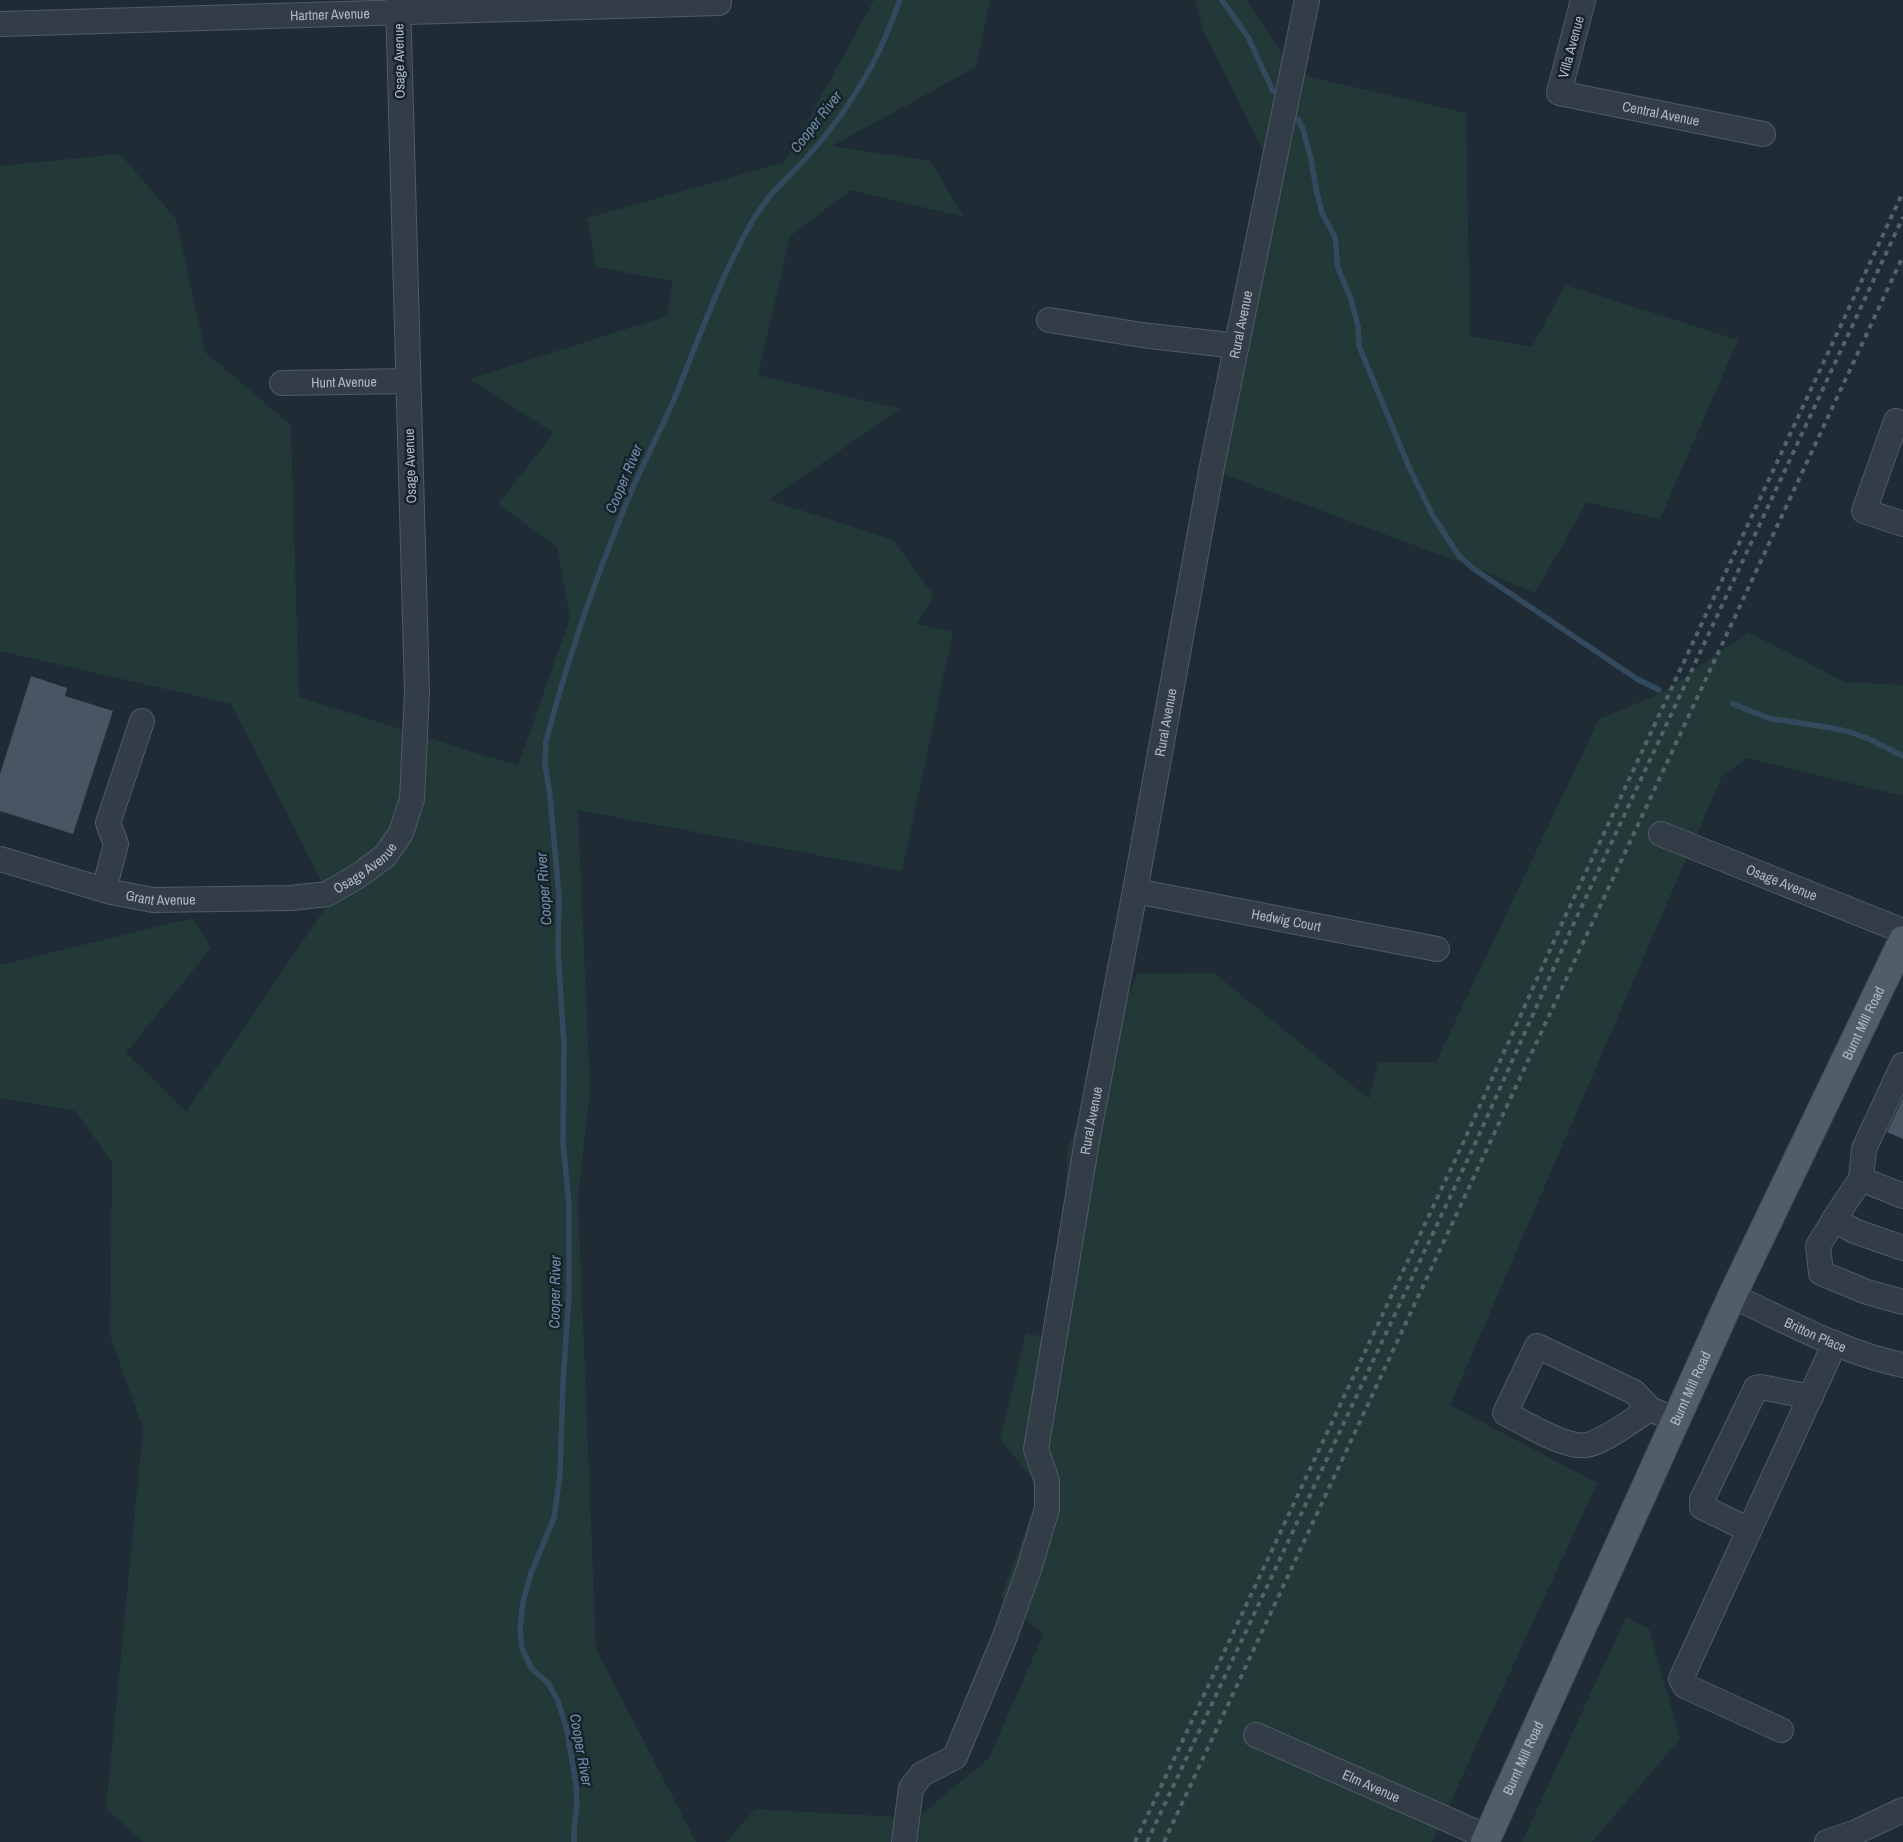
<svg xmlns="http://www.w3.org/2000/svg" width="1903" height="1842" font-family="'Archivo Narrow',sans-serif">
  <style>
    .green { fill: #223938 }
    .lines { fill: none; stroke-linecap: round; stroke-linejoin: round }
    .stream { stroke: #334a5e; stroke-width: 5.5 }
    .building { fill: #475662 }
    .minor-casing { stroke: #505b65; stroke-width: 26 }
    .major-casing { stroke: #3c4650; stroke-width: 30 }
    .minor { stroke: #333d47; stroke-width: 24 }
    .major { stroke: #515d67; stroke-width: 28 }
    .rail { stroke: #55626e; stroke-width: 4; stroke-dasharray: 5 5; stroke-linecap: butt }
    .labels { text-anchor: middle; stroke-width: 5; stroke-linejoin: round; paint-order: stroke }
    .street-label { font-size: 14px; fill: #adb8c4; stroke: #18222b }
    .water-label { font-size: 15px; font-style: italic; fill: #6d8da8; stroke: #18222b }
  </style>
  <rect width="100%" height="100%" fill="#1f2c36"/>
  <!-- green -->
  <path class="green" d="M874,0h116l-14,67 -144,79 98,15 34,56 -113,-27 -61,46 -32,139 142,34 -131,91 124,40 41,56 -17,28 36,8 -51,239 -324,-61 12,280 -12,108 18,451 100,193h-552l-38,-33 37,-380 -33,-94 2,-172 -36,-52 -76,-13v-133l193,-47 18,30 -85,105 60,59 145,-212 -100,-196 -231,-53v-485l120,-12 56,65 29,133 86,73 8,272 219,69 52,-148 -13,-71 -59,-43 56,-71 -84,-54 197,-63 6,-35 -77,-14 -9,-49 198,-56z
    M1195,0h52l47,73 172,40 4,223 62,11 33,-62 173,55 -78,179 -73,-17 -52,91 -49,-21 -271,-101 59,-298 -71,-143z
    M1748,632l97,50 58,3v111l-156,-38 -25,18 -272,629 147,78 -165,359h-706l29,-33 162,9 72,-60 54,-123 -42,-38 40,-109 -41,-48 26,-107 26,6 9,-74 7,-117 69,-174 77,-1 155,126 9,-37h58l163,-343 61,-25z
    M1626,1617l23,12 31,110 -88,103h-70z"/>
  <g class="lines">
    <!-- stream -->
    <path class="stream" d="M1222,0l26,37 25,54
      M1298,119l5,10 8,30 5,30 6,24 13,24 3,31 13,31 7,27 1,20 50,121 24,49 26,40 15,13 163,110 22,11
      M1733,704l35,14 64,10 18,4 19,7 34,17
      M574,1842v-14l3,-22 -1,-22 -9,-54 -9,-29 -10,-18 -16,-14 -10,-20 -2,-19 3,-28 8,-29 23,-55 6,-44 3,-91 6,-88v-91l-6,-62 1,-99 -6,-91 1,-56 -9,-100 -5,-32 1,-23c22,-83 50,-165 83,-244 13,-32 30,-63 44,-95 25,-61 47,-125 80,-182 16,-27 34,-41 54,-63 22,-24 43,-53 59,-81 14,-24 24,-50 34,-76"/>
  </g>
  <!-- building -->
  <path class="building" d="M31,676l36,12 -2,8 48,15 -40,123 -73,-23v-37z
    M1903,1098v41l-16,-7z"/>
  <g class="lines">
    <!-- minor casing -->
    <g class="minor-casing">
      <g id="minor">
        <path id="s1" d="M1583,0l-24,93 204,41"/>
        <path id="s2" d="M0,24l719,-21"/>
        <path d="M1049,320l93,15 95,11"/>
        <path id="s3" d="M282,383l126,-2"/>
        <path d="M1896,421l-32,90 39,13"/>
        <path id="s4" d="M1661,834l242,97"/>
        <path id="s5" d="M0,859l111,33 42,8 138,-2 36,-4 31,-18 27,-20 16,-23 11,-34 5,-106 -19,-693"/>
        <path d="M104,890l12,-46 -8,-21 34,-102"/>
        <path id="s6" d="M1135,891l302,58"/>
        <path d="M1861,1179l3,-30 39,-84"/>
        <path d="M1903,1196l-42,-17 -19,28 -24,39 3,27 46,19 36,10"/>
        <path d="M1834,1219l20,12 49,17"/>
        <path id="s7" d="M1732,1296c55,25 111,57 171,69"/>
        <path d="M1650,1409c-17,10 -45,33 -64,36 -19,4 -62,-22 -81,-32l32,-67 97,46 16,17 26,11"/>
        <path d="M1749,1530l-47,-23v-7l54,-112 5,-1 50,10"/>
        <path d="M1781,1730l-96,-44 -4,-7 154,-336"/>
        <path id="s8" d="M1256,1735l231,102"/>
        <path id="s9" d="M904,1842l7,-54 11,-14 33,-17 49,-118 25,-70 18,-60v-28l-11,-32 51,-308 48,-250 77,-425 95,-466"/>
        <path d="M1827,1842l27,-9 49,-23"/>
      </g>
    </g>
    <!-- major casing -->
    <g class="major-casing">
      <g id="major">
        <path id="s10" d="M1485,1842l247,-546 171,-356"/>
      </g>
    </g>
    <!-- minor -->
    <use href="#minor" class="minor"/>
    <!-- major -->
    <use href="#major" class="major"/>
    <!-- rail -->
    <path class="rail" d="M1135,1842l329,-701 100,-222 339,-727
      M1147,1842l327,-696 100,-223 329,-706
      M1164,1842l739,-1586"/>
  </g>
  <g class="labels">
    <!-- street labels -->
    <g class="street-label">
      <text dy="5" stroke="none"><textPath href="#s2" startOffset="330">Hartner Avenue</textPath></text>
      <text transform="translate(1571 47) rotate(-75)" y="5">Villa Avenue</text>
      <text transform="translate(399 61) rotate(-91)" y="5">Osage Avenue</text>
      <text dy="5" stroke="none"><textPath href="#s1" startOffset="200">Central Avenue</textPath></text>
      <text dy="5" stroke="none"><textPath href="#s9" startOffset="1579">Rural Avenue</textPath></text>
      <text dy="5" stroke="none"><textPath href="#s3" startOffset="62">Hunt Avenue</textPath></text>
      <text transform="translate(410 466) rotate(-92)" y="5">Osage Avenue</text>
      <text dy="5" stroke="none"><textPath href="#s9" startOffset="1174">Rural Avenue</textPath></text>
      <text dy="5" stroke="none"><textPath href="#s5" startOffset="379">Osage Avenue</textPath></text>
      <text dy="5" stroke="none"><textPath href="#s4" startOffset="130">Osage Avenue</textPath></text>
      <text dy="5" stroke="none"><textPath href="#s5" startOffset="166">Grant Avenue</textPath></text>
      <text dy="5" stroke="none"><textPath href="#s6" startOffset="154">Hedwig Court</textPath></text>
      <text dy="5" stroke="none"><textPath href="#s10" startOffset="902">Burnt Mill Road</textPath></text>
      <text dy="5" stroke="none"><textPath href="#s9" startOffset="769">Rural Avenue</textPath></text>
      <text dy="5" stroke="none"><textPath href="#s7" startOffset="92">Britton Place</textPath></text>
      <text dy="5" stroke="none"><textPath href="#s10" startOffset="498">Burnt Mill Road</textPath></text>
      <text dy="5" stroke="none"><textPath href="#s10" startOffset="92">Burnt Mill Road</textPath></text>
      <text dy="5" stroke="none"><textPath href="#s8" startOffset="126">Elm Avenue</textPath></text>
    </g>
    <!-- water labels -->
    <g class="water-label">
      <text transform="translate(816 122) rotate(-52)" y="5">Cooper River</text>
      <text transform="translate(624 479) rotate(-67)" y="5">Cooper River</text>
      <text transform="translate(544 889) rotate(-94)" y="5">Cooper River</text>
      <text transform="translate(555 1292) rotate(-89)" y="5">Cooper River</text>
      <text transform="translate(581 1750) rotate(80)" y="5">Cooper River</text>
    </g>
  </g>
</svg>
